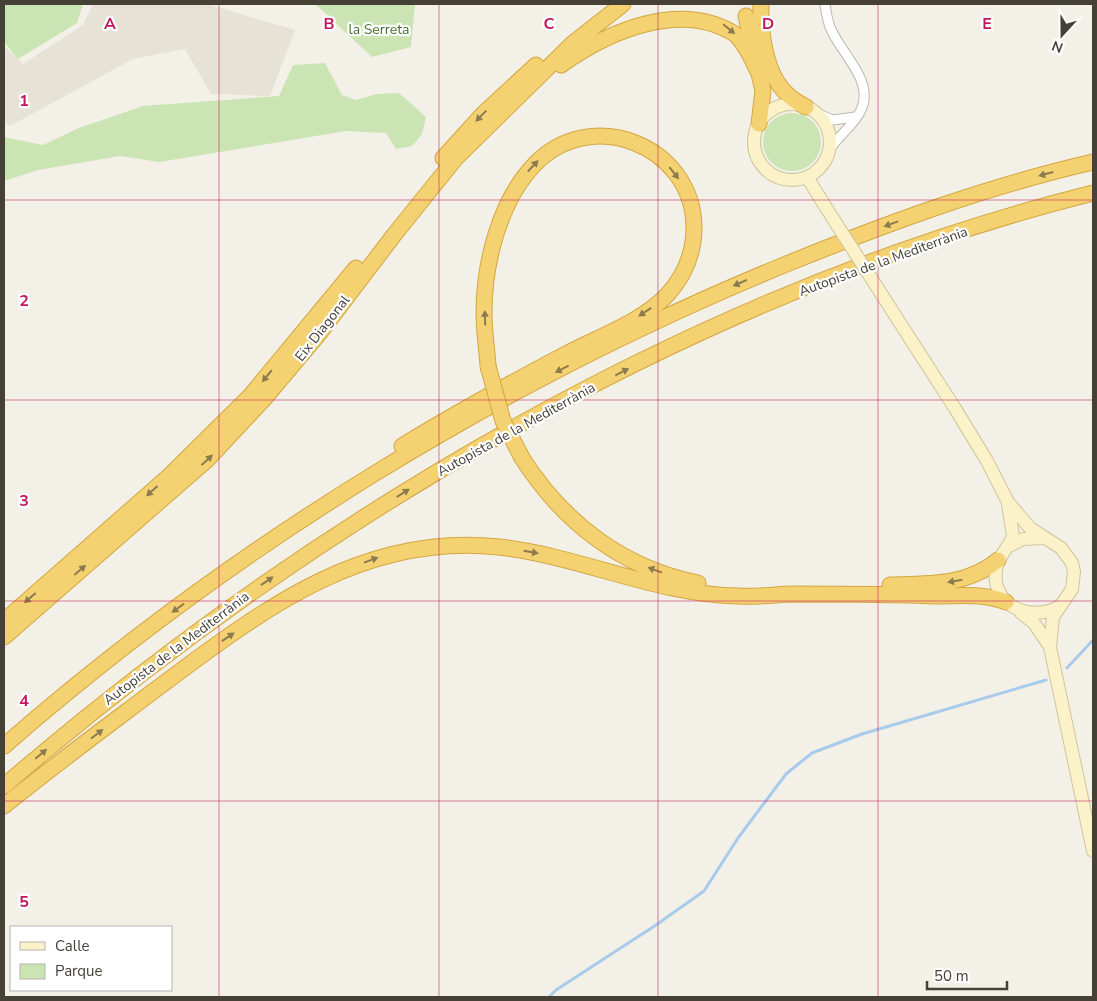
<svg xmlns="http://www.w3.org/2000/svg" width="1097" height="1001" font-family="'Nunito Sans',sans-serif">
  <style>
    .residential { fill: #e6e2d6 }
    .green { fill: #cbe4b3 }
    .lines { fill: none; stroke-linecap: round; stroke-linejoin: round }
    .stream { stroke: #a8cbeb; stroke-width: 3 }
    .street-casing { stroke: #bdb8ab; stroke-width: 11 }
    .secondary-casing { stroke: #cfc59a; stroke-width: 14 }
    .highway-casing { stroke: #d3a741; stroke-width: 17 }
    .street { stroke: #fff; stroke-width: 9 }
    .secondary { stroke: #fbf2c9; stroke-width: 12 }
    .highway { stroke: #f4d171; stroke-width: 15 }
    .secondary-bridge-casing { stroke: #cfc59a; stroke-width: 14; stroke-linecap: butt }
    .highway-bridge-casing { stroke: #d3a741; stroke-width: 17; stroke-linecap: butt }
    .secondary-bridge { stroke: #fbf2c9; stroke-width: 12 }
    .highway-bridge { stroke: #f4d171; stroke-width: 15 }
    .oneway { fill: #8b7b4e }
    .grid { fill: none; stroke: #c2185b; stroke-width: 1; stroke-opacity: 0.55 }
    .labels { text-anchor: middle; stroke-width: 4.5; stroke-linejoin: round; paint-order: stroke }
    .park-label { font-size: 14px; fill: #43732e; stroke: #fff }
    .street-label { font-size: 14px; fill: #454137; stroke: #fff }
    .grid-label { font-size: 16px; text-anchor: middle; font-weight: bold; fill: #c2185b; stroke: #fff; stroke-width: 4.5; stroke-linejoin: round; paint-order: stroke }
  </style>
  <rect width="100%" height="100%" fill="#f3f0e8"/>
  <!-- residential -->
  <path class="residential" d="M93,4h114l88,26 -25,66 -59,-2 -26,-45 -52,10 -123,67 -6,-5v-75l19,18 60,-39z"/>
  <!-- green -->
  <path class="green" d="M6,4h77l-6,19 -59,36 -14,-17v-36z
    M315,4h100l-4,43 -39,10z
    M325,63l17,32 14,5 21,-6 22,-1 27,24 -4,17 -10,12 -16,3 -10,-16 -40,-2 -187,31 -39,-6 -82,14 -34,11v-44l39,8 36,-17 64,-22 136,-10 14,-31z
    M763 142a29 29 0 1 1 58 0a29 29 0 1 1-58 0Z"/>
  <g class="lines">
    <!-- stream -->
    <path class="stream" d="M1067,668l26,-28
      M549,997l7,-7 100,-65 48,-34 34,-53 48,-64 26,-21 50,-19 184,-54"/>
    <!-- street casing -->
    <g class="street-casing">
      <path id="street" d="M825,4c1,7 2,15 5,23 10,26 45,53 31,83 -6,14 -22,25 -31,39
        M818,114l15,6 22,-3"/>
    </g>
    <!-- secondary casing -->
    <g class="secondary-casing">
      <path id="secondary" d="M754 142a38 38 0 1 1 76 0a38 38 0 1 1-76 0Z
        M807,177l18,29
        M882,295l74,115 31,51 21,41 22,26 31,20 11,15 2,9 -2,17 -19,28 -3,30 43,204
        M1008,504l5,32c-4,12 -16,21 -17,34 -5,37 37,53 64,36
        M1009,546l14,-7 21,-1
        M1021,613l13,10 16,24"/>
    </g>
    <!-- highway casing -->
    <g class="highway-casing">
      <path id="highway" d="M761,4c-1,27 4,69 25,89 5,6 13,10 20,14
        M746,16l17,75 -4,33
        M561,65c48,-34 119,-65 174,-31 11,11 18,27 25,42
        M443,158l40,-44 53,-49
        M402,446c54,-33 109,-63 164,-92 34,-18 76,-32 102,-60 17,-19 26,-41 26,-67 -1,-82 -104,-122 -160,-62 -35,37 -50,99 -50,148 0,18 3,36 4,53
        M522,458c41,64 100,110 176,125
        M890,585c38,-1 77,1 108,-25
        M4,621l163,-143 84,-83 105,-127
        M4,637l204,-178 56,-60 54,-64 76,-100 62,-77 116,-114 51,-40
        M4,746c230,-201 498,-365 780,-481 101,-41 204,-79 309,-103
        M4,786c310,-267 690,-493 1089,-593
        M4,806c48,-39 98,-76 147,-113 106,-79 208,-161 348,-146 82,9 157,48 240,49 17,1 33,-1 50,-2 49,0 98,0 147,2 23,0 49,-3 70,6"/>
    </g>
    <!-- street -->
    <use href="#street" class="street"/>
    <!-- secondary -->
    <use href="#secondary" class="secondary"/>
    <!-- highway -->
    <use href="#highway" class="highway"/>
    <!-- secondary-bridge casing -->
    <g class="secondary-bridge-casing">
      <path id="secondary-bridge" d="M825,206l57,89"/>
    </g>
    <!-- highway-bridge casing -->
    <g class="highway-bridge-casing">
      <path id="highway-bridge" d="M488,366l15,55 19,37"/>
    </g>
    <!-- secondary-bridge -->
    <use href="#secondary-bridge" class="secondary-bridge"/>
    <!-- highway-bridge -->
    <use href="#highway-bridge" class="highway-bridge"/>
  </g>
  <!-- one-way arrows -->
  <defs><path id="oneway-solid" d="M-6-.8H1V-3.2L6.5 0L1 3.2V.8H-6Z" transform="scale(1.25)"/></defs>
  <g class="oneway">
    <use href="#oneway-solid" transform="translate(729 29) rotate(39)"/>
    <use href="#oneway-solid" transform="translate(481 116) rotate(134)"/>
    <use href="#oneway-solid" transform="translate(533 166) rotate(-47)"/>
    <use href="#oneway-solid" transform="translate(674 173) rotate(52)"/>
    <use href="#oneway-solid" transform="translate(1046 174) rotate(165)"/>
    <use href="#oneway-solid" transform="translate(891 224) rotate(160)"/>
    <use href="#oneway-solid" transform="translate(740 283) rotate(156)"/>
    <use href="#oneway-solid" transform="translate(645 312) rotate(147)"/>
    <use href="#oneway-solid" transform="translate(485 318) rotate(-92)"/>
    <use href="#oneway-solid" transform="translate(562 369) rotate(153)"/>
    <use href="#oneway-solid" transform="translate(622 372) rotate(-27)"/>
    <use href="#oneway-solid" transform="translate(267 376) rotate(130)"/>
    <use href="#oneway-solid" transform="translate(207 460) rotate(-43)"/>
    <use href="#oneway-solid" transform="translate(152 491) rotate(138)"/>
    <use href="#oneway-solid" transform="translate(403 493) rotate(-32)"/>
    <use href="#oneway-solid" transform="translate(531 552) rotate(10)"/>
    <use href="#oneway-solid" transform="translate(371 560) rotate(-20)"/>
    <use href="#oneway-solid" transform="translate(80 570) rotate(-41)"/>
    <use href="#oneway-solid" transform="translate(655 570) rotate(-160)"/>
    <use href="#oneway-solid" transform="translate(267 581) rotate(-34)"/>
    <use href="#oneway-solid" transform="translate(955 581) rotate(170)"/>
    <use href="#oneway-solid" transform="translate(30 598) rotate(139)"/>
    <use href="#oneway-solid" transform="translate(178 608) rotate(144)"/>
    <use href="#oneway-solid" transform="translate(228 637) rotate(-34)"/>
    <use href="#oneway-solid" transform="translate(97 734) rotate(-37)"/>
    <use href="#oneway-solid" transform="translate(41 754) rotate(-40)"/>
  </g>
  <!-- grid -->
  <path class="grid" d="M219,4v993M439,4v993M658,4v993M878,4v993M4,200h1089M4,400h1089M4,601h1089M4,801h1089"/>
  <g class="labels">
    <!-- park labels -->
    <g class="park-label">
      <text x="379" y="34">la Serreta</text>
    </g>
    <!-- street labels -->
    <g class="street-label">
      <text transform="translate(883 261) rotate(-20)" y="5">Autopista de la Mediterrània</text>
      <text transform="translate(322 328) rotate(-52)" y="5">Eix Diagonal</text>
      <text transform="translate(516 429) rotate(-29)" y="5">Autopista de la Mediterrània</text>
      <text transform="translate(176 648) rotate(-37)" y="5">Autopista de la Mediterrània</text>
    </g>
  </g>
  <g class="grid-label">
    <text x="110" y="29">A</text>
    <text x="329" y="29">B</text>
    <text x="549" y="29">C</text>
    <text x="768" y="29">D</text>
    <text x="987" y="29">E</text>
    <text x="24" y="106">1</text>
    <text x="24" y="306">2</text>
    <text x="24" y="506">3</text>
    <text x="24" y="706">4</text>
    <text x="24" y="907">5</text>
  </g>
  <!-- border -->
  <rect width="1097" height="1001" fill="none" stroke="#454137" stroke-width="10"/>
  <!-- legend -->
  <rect x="10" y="926" width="162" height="65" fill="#ffffff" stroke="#b5b3af"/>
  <rect x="20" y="942" width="25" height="8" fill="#fbf2c9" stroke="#b5b3af"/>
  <text x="55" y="951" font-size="15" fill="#454137">Calle</text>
  <rect x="20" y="964" width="25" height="15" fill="#cbe4b3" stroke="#b5b3af"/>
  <text x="55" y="976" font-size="15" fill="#454137">Parque</text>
  <!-- north arrow -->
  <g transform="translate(1062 35) rotate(201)" stroke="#ffffff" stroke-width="4" paint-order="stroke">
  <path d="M0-4L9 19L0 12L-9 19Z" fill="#454137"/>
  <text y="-8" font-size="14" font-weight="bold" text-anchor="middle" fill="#454137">N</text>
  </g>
  <!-- scale -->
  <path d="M927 981v8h80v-8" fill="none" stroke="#454137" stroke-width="2.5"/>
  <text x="934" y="981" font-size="15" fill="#454137" stroke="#ffffff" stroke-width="4" paint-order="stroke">50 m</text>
</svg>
